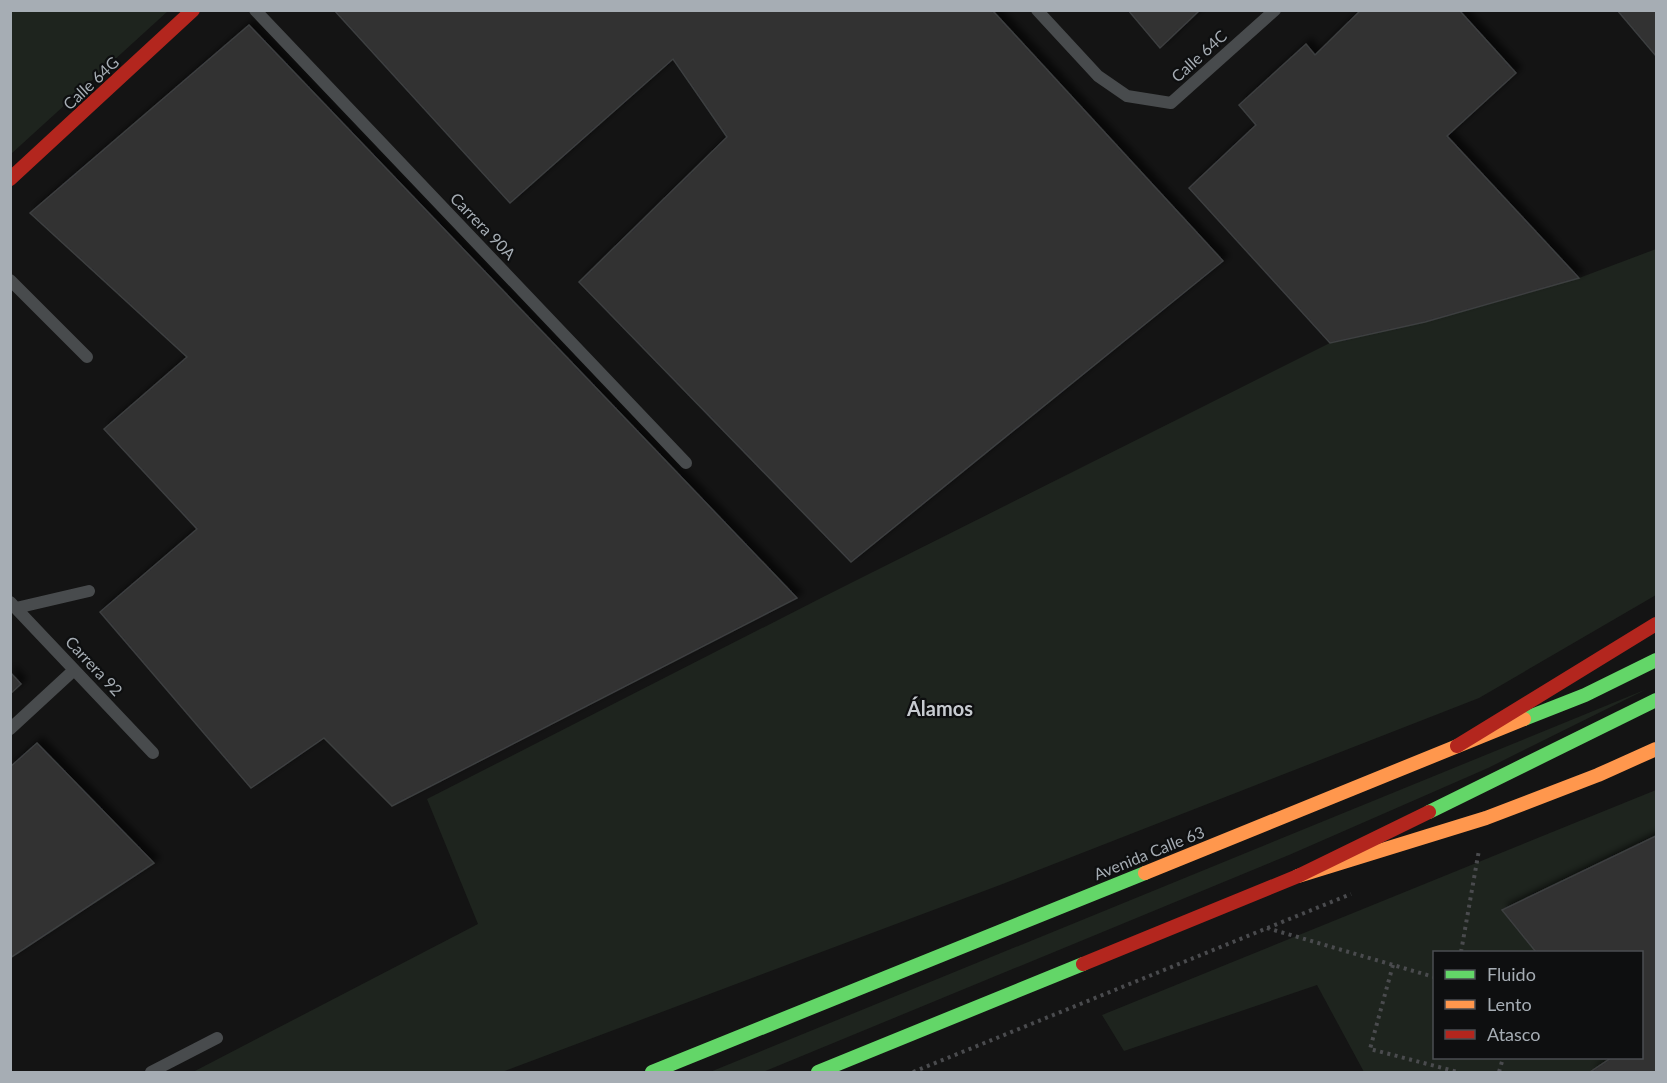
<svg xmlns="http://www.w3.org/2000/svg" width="1667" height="1083" font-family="Lato,sans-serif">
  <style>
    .green { fill: #1e241e }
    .building { fill: #303031; stroke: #3d3f40; stroke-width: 1.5; filter: url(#shadow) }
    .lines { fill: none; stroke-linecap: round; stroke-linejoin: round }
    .path { stroke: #4a4b4e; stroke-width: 4; stroke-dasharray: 3 4.5; stroke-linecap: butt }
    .lane { stroke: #484b4d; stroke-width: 12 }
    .fast { stroke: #63d668; stroke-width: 14 }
    .slow { stroke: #ff974d; stroke-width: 14 }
    .jam { stroke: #b3261e; stroke-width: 14 }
    .labels { text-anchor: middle; stroke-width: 4.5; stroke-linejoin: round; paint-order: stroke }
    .street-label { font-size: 16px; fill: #a6adb4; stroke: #0e0f10 }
    .quarter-label { font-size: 20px; font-weight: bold; fill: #c7cbd0; stroke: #0e0f10 }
  </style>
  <defs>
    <filter id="shadow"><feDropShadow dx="5.5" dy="-5.5" stdDeviation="3" flood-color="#0009"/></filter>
  </defs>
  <rect width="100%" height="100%" fill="#141414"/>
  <!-- green -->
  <path class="green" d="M11,10h157v1l-157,143z
    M1656,249v346l-177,103 -479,187 -498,187h-309l285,-148 -51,-125 398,-203 505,-253 95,-21 154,-44z
    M1647,689l-159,79 -199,87 -526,217h-53z
    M1656,790v46l-154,74 34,42h-102v106h177l-21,14h-226l-47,-87 -193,66 -22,-36z"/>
  <!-- building -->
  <path class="building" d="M334,10h658l231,251 -372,301 -272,-280 148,-145 -54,-78 -163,144z
    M1128,10h72l-40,38z
    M1361,10h98l57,63 -69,63 132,142 -154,44 -95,21 -141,-155 67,-63 -17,-20 67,-61 9,11z
    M1617,10h39v46z
    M249,25l548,573 -405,208 -68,-68 -73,50 -151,-176 97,-83 -93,-100 83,-72 -157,-144z
    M10,672l11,12 -11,10z
    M37,743l117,120 -144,95v-191z
    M1656,836v236h-66l21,-14h31v-106h-106l-34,-42z"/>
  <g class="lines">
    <!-- path -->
    <path class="path" d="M1267,928l167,49
      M1461,952l18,-102
      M1393,965l-23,84 88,23
      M913,1072l438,-178
      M1499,1072l4,-14"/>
    <!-- lane -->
    <path class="lane" d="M255,10l431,453
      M1037,10l61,66 29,20 44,7 104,-93
      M10,280l77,77
      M10,602l143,151
      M16,608l73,-17
      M10,729l64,-59
      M151,1072l66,-34"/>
    <!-- fast -->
    <path class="fast" d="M1524,719l61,-24 71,-35
      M1429,812l227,-112
      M652,1072l493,-199
      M818,1072l265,-108"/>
    <!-- slow -->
    <path class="slow" d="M1145,873l379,-154
      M1298,876l188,-58 112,-43 58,-26"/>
    <!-- jam -->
    <path class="jam" d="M10,179l183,-169
      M1457,746l199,-122
      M1083,964l215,-88 131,-64"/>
  </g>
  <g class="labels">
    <!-- street labels -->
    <g class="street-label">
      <text transform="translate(1199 56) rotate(-42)" y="6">Calle 64C</text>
      <text transform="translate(91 83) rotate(-43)" y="6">Calle 64G</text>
      <text transform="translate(483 226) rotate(46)" y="6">Carrera 90A</text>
      <text transform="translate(94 666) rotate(47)" y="6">Carrera 92</text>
      <text transform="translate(1149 853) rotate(-22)" y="6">Avenida Calle 63</text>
    </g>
    <!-- quarter labels -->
    <g class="quarter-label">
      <text x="940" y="716">Álamos</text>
    </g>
  </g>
  <!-- border -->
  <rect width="1667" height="1083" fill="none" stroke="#a6adb4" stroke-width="24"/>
  <!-- legend -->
  <rect x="1433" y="951" width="210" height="108" fill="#0e0f10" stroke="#4b4e52" stroke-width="1.5"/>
  <rect x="1445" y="970" width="30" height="9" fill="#63d668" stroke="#4b4e52" stroke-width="1.5"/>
  <text x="1487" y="981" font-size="18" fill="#a6adb4">Fluido</text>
  <rect x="1445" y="1000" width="30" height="9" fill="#ff974d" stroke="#4b4e52" stroke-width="1.5"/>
  <text x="1487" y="1011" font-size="18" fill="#a6adb4">Lento</text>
  <rect x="1445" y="1030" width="30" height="9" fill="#b3261e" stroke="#4b4e52" stroke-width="1.5"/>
  <text x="1487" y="1041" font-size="18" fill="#a6adb4">Atasco</text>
</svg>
